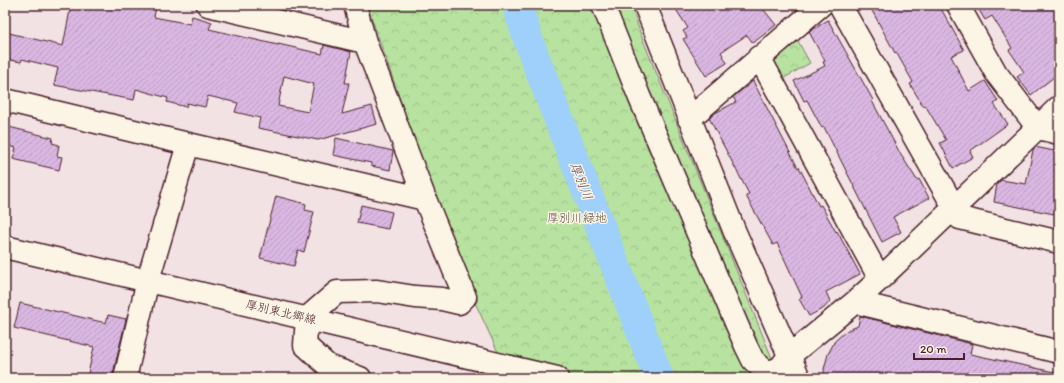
<svg xmlns="http://www.w3.org/2000/svg" width="1064" height="383" font-family="Itim,'Klee One',sans-serif">
  <style>
    .park { fill: url(#park-crowns); stroke: #808066 }
    .lines { fill: none; stroke-linecap: round; stroke-linejoin: round }
    .river { stroke: #9ed0fb; stroke-width: 30 }
    .building { fill: url(#building-hatch); stroke: #4a1f2b; fill-rule: evenodd }
    .minor-casing { stroke: #4a1f2b; stroke-width: 25 }
    .major-casing { stroke: #4a1f2b; stroke-width: 25 }
    .minor { stroke: #fcf5e5; stroke-width: 22 }
    .major { stroke: #fcf5e5; stroke-width: 22 }
    .labels { text-anchor: middle; stroke-width: 3; stroke-linejoin: round; paint-order: stroke }
    .park-label { font-size: 12px; fill: #655048; stroke: #fcf5e5 }
    .street-label { font-size: 12px; fill: #4a1f2b; stroke: #fcf5e5 }
    .water-label { font-size: 13px; font-style: italic; fill: #5f4b5f; stroke: #fcf5e5 }
  </style>
  <defs>
    <pattern id="park-crowns" width="20" height="18" patternUnits="userSpaceOnUse"><rect width="20" height="18" fill="#b7e2a0"/><path d="M2 6a3 3 0 1 1 6 0M12 15a3 3 0 1 1 6 0" fill="none" stroke="#9fc18a"/></pattern>
    <pattern id="building-hatch" width="6" height="6" patternUnits="userSpaceOnUse"><rect width="6" height="6" fill="#d9b7e2"/><path d="M-1 1l2-2M0 6l6-6M5 7l2-2" fill="none" stroke="#bc9dc2"/></pattern>
  </defs>
  <rect width="100%" height="100%" fill="#f2e2e4"/>
  <filter id="ink" filterUnits="userSpaceOnUse"><feTurbulence type="fractalNoise" baseFrequency=".025" numOctaves="2"/><feDisplacementMap in="SourceGraphic" scale="8" xChannelSelector="R" yChannelSelector="G"/><feConvolveMatrix kernelMatrix="1 2 1 2 8 2 1 2 1" color-interpolation-filters="sRGB"/></filter>
  <g filter="url(#ink)">
    <!-- park -->
    <path class="park" d="M367,5h264l10,30 139,343h-270l-51,-110z
      M794,34l16,29 -31,18 -11,-19z"/>
    <g class="lines">
      <!-- river -->
      <path class="river" d="M517,5l13,40 129,333"/>
    </g>
    <!-- building -->
    <path class="building" d="M71,5h77l8,2 -2,10 36,7 2,-8 20,6 -3,7 43,10 26,6v-1l44,10 2,-9 27,7 -6,31h4l-7,31 30,-8 5,18 -59,16 -60,-12 2,-10 -25,-6 3,-9 -30,-7 -3,11 -18,-4 -1,4 -19,-5 1,-4 -32,-9 -2,11 -80,-15 4,-17 -36,-9 -1,3 -16,-3v-27l58,14zM284,76l30,8 -6,28 -30,-6z
      M673,5h87l16,20 -23,18 -6,-8 -26,17 6,11 -21,13 -23,-37 4,-2 -4,-6 5,-3z
      M869,5h70l25,45 -13,6 18,35 16,-10 13,20 -4,3 14,20 -38,27 3,6 -20,11 -13,-25 6,-3 -21,-35 -2,1 -13,-22 3,-2 -17,-30 -1,1z
      M976,5h83v68l-28,22 -14,-18 7,-5 -15,-22 3,-2 -20,-32 -7,4z
      M828,20l45,80 -1,1 29,54 16,25 2,-1 10,19 -36,19 8,15 -19,10 -58,-115 -2,1 -15,-28 -3,1 -10,-20 31,-15 -2,-4 2,-1 -16,-29z
      M753,81l45,87 1,-1 20,39 2,-1 15,27 1,-1 23,43 -34,18 4,9 -6,7 -15,8 -10,-17 3,-2 -25,-54 -4,2 -27,-49 3,-2 -40,-76 6,-5 21,-11 -3,-5z
      M5,126l48,12 -1,5 7,2 -2,11 5,1 -3,13 -46,-11 3,-11 -11,-3z
      M336,138l57,13 -3,19 -19,-4v-3l-38,-8z
      M1035,147l24,5v63l-65,-13 3,-18 4,-4 25,4 7,-34z
      M276,196l30,8 -1,6 9,2 -10,40 -6,-2 -4,16 -34,-8z
      M361,205l31,7 -4,17 -31,-6z
      M20,303l86,20 2,-8 18,4 -14,59h-25l7,-31 -80,-19z
      M860,316l112,28 -2,10 84,18 -1,6h-228l-1,-9 4,-15 7,-13 11,-10 12,-5z"/>
    <g class="lines">
      <!-- minor casing -->
      <g class="minor-casing">
        <path id="minor" d="M208,5l157,37
          M355,5l10,37 60,157 40,98 -6,6 -17,-4 -27,-2 -38,-6 -40,1 -30,26 -2,27 23,21 32,12
          M603,5l36,91 107,250 7,14 11,10 5,2 11,-4 9,-12 66,-54 25,-23 179,-172
          M645,5l89,225 65,148
          M840,5l120,213 99,24
          M958,5l38,68 42,55 21,5
          M759,57l121,222
          M5,100l183,44 237,55
          M689,119l132,-114
          M855,302l204,50
          M125,378l23,-98 40,-136"/>
      </g>
      <!-- major casing -->
      <g class="major-casing">
        <path id="major" d="M5,247l552,131"/>
      </g>
      <!-- minor -->
      <use href="#minor" class="minor"/>
      <!-- major -->
      <use href="#major" class="major"/>
    </g>
  </g>
  <g class="labels">
    <!-- park labels -->
    <g class="park-label">
      <text x="577" y="222">厚別川緑地</text>
    </g>
    <!-- street labels -->
    <g class="street-label">
      <text transform="translate(281 312) rotate(13)" y="4">厚別東北郷線</text>
    </g>
    <!-- water labels -->
    <g class="water-label">
      <text transform="translate(582 181) rotate(69)" y="5">厚別川</text>
    </g>
  </g>
  <!-- margin -->
  <rect width="1064" height="383" fill="none" stroke="#fcf5e5" stroke-width="20"/>
  <rect x="10" y="10" width="1044" height="363" fill="none" stroke="#4a1f2b" stroke-width="1.5" filter="url(#ink)"/>
  <!-- scale -->
  <path d="M914 353v6h50v-6" fill="none" stroke="#4a1f2b" stroke-width="2"/>
  <text x="920" y="353" font-size="12" fill="#4a1f2b" stroke="#fcf5e5" stroke-width="3" paint-order="stroke">20 m</text>
</svg>
